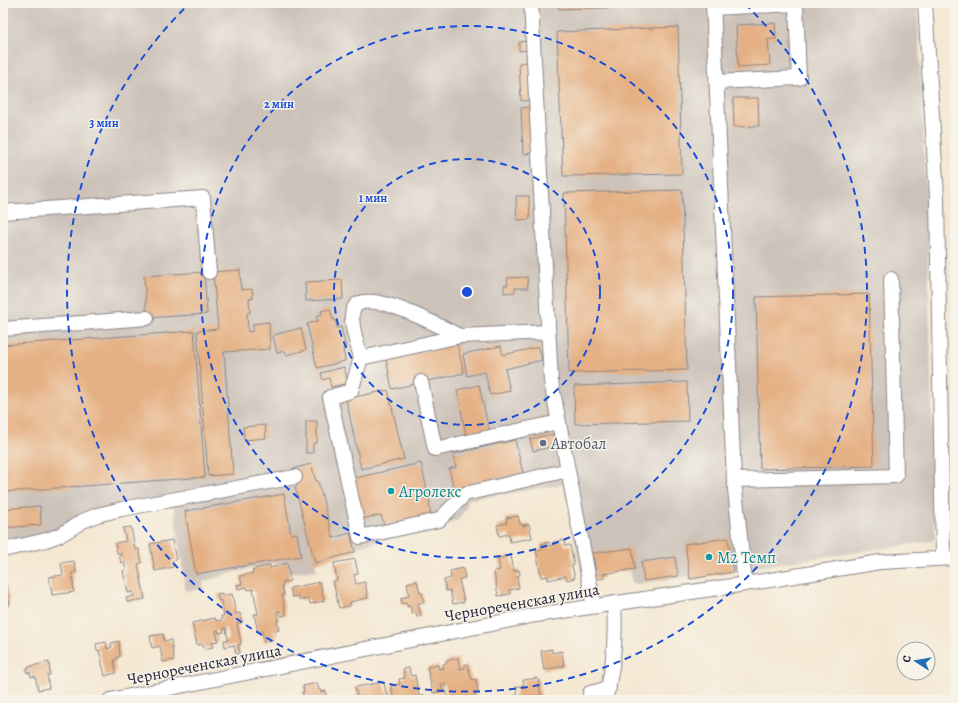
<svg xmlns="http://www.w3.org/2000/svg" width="958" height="703" font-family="Alegreya,serif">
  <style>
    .built { fill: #eed7bb }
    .industrial { fill: #ccc2b9 }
    .building { fill: #e5b184 }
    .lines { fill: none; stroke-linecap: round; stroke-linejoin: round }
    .minor-casing { stroke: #8b8587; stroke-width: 16 }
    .minor { stroke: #fff; stroke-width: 14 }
    .ring { fill: none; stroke: #1d4ed8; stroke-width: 2; stroke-dasharray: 7 5 }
    .service-dot { fill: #5c6f8a; stroke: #f7f3e8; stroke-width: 1.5 }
    .culture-dot { fill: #0f9aa8; stroke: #f7f3e8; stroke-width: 1.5 }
    .labels { text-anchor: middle; stroke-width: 3; stroke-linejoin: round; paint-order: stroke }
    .service-label { font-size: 16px; fill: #4e5e75; stroke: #f7f3e8; text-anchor: start }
    .culture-label { font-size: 16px; fill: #0d838f; stroke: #f7f3e8; text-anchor: start }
    .street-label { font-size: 16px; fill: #22223b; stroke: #f7f3e8 }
    .centre { fill: #1d4ed8; stroke: #f7f3e8; stroke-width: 2 }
    .ring-label { font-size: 12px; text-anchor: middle; font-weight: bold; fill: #1d4ed8; stroke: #f7f3e8; stroke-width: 3; stroke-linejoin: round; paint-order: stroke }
  </style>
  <rect width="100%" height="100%" fill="#f7f3e8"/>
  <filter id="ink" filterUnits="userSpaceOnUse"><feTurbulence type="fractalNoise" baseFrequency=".025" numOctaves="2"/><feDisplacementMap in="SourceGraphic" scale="8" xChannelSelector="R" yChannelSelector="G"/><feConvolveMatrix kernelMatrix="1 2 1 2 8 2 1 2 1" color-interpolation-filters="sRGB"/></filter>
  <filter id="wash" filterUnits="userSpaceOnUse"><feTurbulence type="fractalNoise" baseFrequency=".012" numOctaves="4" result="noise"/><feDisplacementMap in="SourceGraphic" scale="16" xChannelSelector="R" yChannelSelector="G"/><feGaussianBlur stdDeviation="0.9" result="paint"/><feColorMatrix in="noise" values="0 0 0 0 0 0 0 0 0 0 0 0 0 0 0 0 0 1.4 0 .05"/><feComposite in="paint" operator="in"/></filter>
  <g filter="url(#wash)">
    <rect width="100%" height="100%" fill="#f4e8d3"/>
    <!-- built -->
    <path class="built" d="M952,484l3,1v56h-3z"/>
    <!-- industrial -->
    <path class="industrial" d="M3,3h914l12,247 -1,5 7,283 -3,3 -199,29v2l-43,7v-3l-53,8 -5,-2 -3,-12 -26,4 1,4 -21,3 -19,-97 -98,16 1,7 -9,13 -104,28 1,4 -40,11 2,7 -28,3 -2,-10 -8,2 -1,2 -2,-4 -45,10 -28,9 1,7 -18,2 -14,-96 -128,41 -34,7 -7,-10z"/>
    <g id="blocks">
      <!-- building -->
      <path class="building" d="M558,3h120v3l-119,3z
        M775,23l1,16h-8l2,26 -32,2 -2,-42z
        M678,27l4,147 -119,2 -6,-144z
        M529,41v9l-10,1v-9z
        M530,62l2,38 -11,1 -2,-38z
        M733,98h25l1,28 -25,1z
        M531,107l2,46 -10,1 -2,-46z
        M682,190l5,180 -118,3 -5,-180z
        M516,196h13l1,23 -13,1z
        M240,270l1,20 11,-1 1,9 -4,1 1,14h-3l1,19 5,-1v-7l16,-2 1,27 -46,3 9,122 -25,2 -11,-145 21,-2 -5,-57z
        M204,272l3,42 -60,4 -3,-42z
        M527,277l1,11h-13v4l-11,1v-8h4l-1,-7z
        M342,280l1,19 -37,2 -1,-19z
        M869,294l5,172 -114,3 -4,-172z
        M330,309l3,11 2,-1 2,9 4,-1 5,21 -3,1 2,12 -28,7 -10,-44 11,-3 -2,-5 6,-2 -1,-3z
        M301,328l5,22 -20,5 -1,-4 -8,2 -4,-18z
        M194,331l11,146 -202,15v-147z
        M457,344l7,29 -72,16 -6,-30z
        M501,346l2,9 36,-8 3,13 -37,9 5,22 -20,4 -5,-23 -18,4 -4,-22z
        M344,367l4,16 -17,4 -2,-9 -6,2 -2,-7z
        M687,382l1,39 -113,3 -1,-38z
        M479,385l10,45 -23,5 -9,-45z
        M388,390l16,69 -43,10 -15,-70z
        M306,421h11v22h-4v10h-7z
        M265,425l1,13 -22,2 -1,-13z
        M553,434l3,12 -23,5 -3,-12z
        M515,440l8,33 -69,16 -5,-20 7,-2 -3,-13z
        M421,463l9,40 -1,1 2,10 -47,11 -3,-10 -20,4 -10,-40z
        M311,464l5,17h2l15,57 17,-5 5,19 -40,11 -20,-76 2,-1 -5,-17z
        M284,494l7,40 6,-1 4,23 -105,18 -11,-63z
        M40,506l1,19 -38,3v-19z
        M518,516l2,8h3v2l6,-2 3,14 -22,4 -1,-8 -10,2 -2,-11 10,-2 -1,-5z
        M131,527l4,22h4l3,14 -4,1 7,35 -18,3 -1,-4 8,-2 -1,-4 -5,1 -5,-22 3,-1 -2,-8 -3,1 -2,-8h2v-2h-4l-2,-10 11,-2 -3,-13z
        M728,538l5,34 -43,7 -5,-35z
        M172,540l4,20 -4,1 1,6 -18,4 -5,-27z
        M564,540l1,6 5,-1 4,20 -2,1 3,12 -8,2 -1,-4 -18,4v-4l-7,1 -5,-27 6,-1 -1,-5 8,-2 1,4 4,-1 -1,-3z
        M632,548l3,21 -32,5 1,4 -10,2 -1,-6h3l-3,-21z
        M511,556l3,15 5,-1 1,5 -3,1 2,12 -10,2 1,4 -12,2 -4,-25 6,-1 -2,-12z
        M675,557l3,19 -34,5 -3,-19z
        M355,559l3,15 -4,1 2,9 9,-2 3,16 -18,4v4l-11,2 -6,-27 4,-1 -3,-17z
        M74,561l2,11 -4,1 2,19 -22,3 -3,-18 14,-2 -2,-12z
        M287,563l3,18 -7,1 1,2h-2l2,11h-2l4,20 -5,1 -1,-5 -3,1 2,8h-2l2,10 -5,1 2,8 -12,3 -2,-11 -4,1 -4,-18h4l-5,-25 -5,1 -1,-3 -9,2 -1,-4 5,-1 -2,-8 13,-3 -1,-2 3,-1v-1l15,-4v3z
        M463,568l2,10 -6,1 5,23 -11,2 -3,-14 -4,1 -2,-11 7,-2 -1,-7z
        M417,581l3,12h2l2,9 -6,1 3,13 -4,1 -1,-4 -4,1 -2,-8 -3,1v-4l-5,1 -1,-6 8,-2 -2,-13z
        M320,582l4,19 -14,3 -1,-5 -10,1v-4l-7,1 -2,-9z
        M3,586h3l4,19 -7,2z
        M222,593v3l10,-2 4,20 4,-1 2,10h-5l4,21 -3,1 2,8 -4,1 -2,-9 -9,2 -1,-7h4l-2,-12 -3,1 1,3 -5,1 -1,-3 -2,1 2,10 -6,1 1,5 -9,2 -1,-5 -6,1 -5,-22 23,-5 1,3 6,-1 -1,-4h3l-3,-15h-2l-2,-7z
        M163,634l1,7 7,-1 3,20 -11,2 -3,-16 -8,2 -2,-12z
        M119,641l1,16h-3v3h-3l2,13 -11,3 -6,-26 -2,1 -1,-7 10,-2 1,7 5,-2 -1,-4z
        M552,649v4l10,-2 2,15 -20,4 -3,-19z
        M458,658l2,11 5,-1v-4h2l5,16 4,-1 2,14 -3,1 1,6h-24l-1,-2 -3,1 -3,-15h-4l2,7 -10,2 -6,-26 11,-2 1,4 5,-1 -1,-4 4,-1 -1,-2z
        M49,662l1,13h-3l2,13 -11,2 -3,-14 -4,1 -1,-5 -3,1 -1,-4h3l-1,-2z
        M409,668l2,8 4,-1 4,21 6,-1 1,5h-32l-3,-14 9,-2 -1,-5 6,-1 -2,-9z
        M538,678l3,18 -10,2 1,2h-21v-3l6,-2 -1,-8 8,-2 -1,-5z
        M384,682l2,11 2,-1v8h-30l-3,-13z
        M317,683l2,7 2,-1v3l5,-1v9h-21l-3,-8h2l-1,-6z"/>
    </g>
  </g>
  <g filter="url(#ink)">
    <use href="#blocks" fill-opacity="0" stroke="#8b8587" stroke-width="1"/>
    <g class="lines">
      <!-- minor casing -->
      <g class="minor-casing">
        <path id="minor" d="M531,3l20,378 43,225
          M713,3l21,477 11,104
          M925,3l12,194 6,360
          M713,8l83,-4 3,74 -83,4
          M3,212l200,-14 6,74
          M3,329l144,-11
          M548,332l-88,4 -99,22 -10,33 -21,6 30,140 79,-17 26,-26 103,-24
          M361,358c-3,-13 -12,-35 -8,-48 10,-27 91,19 107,26
          M421,382l14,67 124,-27
          M734,480l162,-4 -5,-197
          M3,550l43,-10 14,-5 23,-14 14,-6 25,-6 173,-32
          M590,693l19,-5
          M110,700l426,-85 203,-30 141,-23 75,-4
          M605,700c9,-31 11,-65 9,-97"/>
      </g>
      <!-- minor -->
      <use href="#minor" class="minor"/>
    </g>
  </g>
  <!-- distance rings -->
  <g class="ring">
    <circle cx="467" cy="292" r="133"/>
    <circle cx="467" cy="292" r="266"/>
    <path d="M745 4A400 400 0 1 1 189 4"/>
  </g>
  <!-- markers -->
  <circle class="service-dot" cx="543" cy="443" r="4"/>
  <g class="culture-dot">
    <circle cx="391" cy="491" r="4"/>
    <circle cx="709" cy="557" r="4"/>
  </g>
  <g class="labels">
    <!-- service labels -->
    <g class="service-label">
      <text x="551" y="449">Автобал</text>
    </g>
    <!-- culture labels -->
    <g class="culture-label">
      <text x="399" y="497">Агролекс</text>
      <text x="717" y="563">М2 Темп</text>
    </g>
    <!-- street labels -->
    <g class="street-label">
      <text transform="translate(522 602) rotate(-10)" y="6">Чернореченская улица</text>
      <text transform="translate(204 664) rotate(-11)" y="6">Чернореченская улица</text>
    </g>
  </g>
  <circle cx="467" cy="292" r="6" class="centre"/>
  <g class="ring-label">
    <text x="279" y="108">2 мин</text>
    <text x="104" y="127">3 мин</text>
    <text x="373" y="202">1 мин</text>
  </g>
  <!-- margin -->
  <rect width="958" height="703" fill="none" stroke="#f7f3e8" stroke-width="16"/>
  <!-- north arrow -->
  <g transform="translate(916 661) rotate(282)"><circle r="19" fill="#f7f3e8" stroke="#a29fa3"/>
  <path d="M0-3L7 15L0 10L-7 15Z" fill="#1f6fb2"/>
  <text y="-6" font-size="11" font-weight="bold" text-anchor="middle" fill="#22223b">С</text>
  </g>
</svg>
